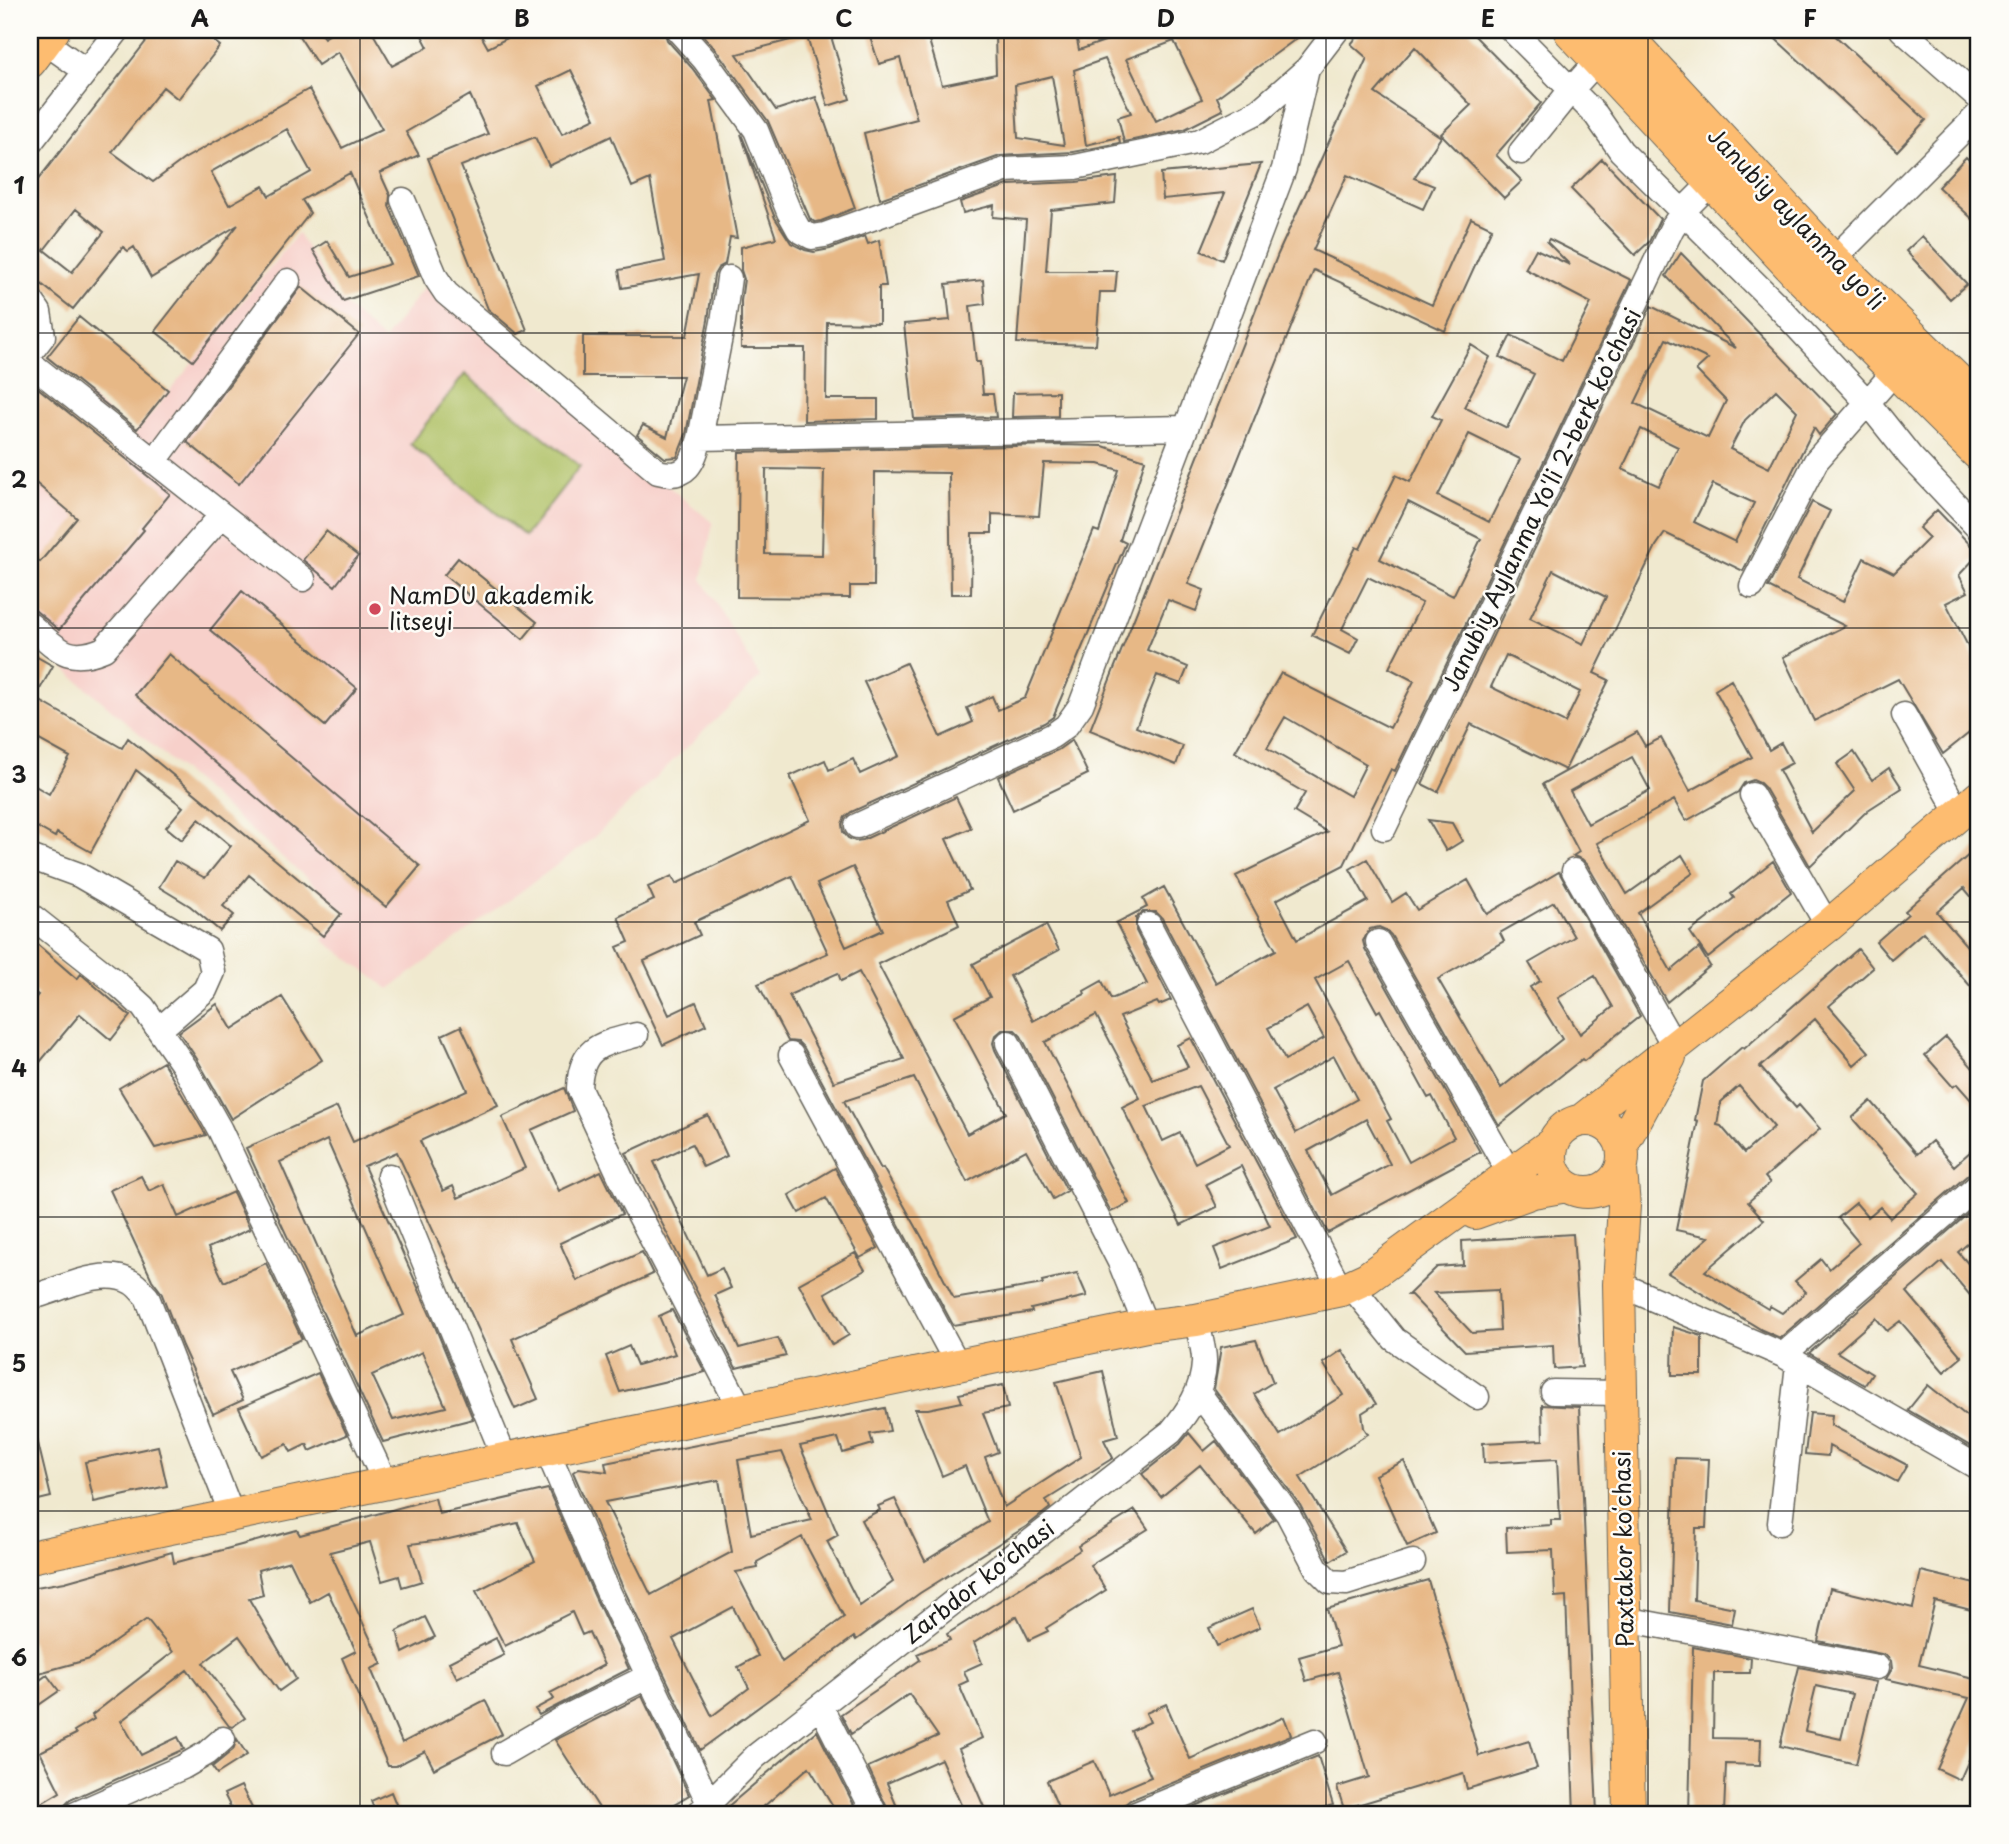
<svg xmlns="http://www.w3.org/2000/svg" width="2009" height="1844" font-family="'Playpen Sans',sans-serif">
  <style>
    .built { fill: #f7d0ca }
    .green { fill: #aec063; stroke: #656e40; stroke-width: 2 }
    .building { fill: #e7b886; fill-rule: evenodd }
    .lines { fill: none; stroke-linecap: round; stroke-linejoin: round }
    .minor-casing { stroke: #66645b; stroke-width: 27 }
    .major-casing { stroke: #66645b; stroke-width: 34 }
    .highway-casing { stroke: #66645b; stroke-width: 39 }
    .minor { stroke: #fff; stroke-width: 24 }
    .major { stroke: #fdbc70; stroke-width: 32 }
    .highway { stroke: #fdbc70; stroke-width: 37 }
    .grid { fill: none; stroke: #1c1c1c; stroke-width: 2; stroke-opacity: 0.55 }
    .poi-dot { fill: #d1495b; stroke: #fdfcf7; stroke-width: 2.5 }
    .labels { text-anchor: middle; stroke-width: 5; stroke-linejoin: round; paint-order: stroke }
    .street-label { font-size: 23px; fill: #1c1c1c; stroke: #fdfcf7 }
    .poi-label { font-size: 23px; fill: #1c1c1c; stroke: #fdfcf7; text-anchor: start }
    .neatline { fill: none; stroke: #1c1c1c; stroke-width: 2.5 }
    .grid-label { font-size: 23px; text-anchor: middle; font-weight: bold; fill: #1c1c1c }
  </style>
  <rect width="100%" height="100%" fill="#fdfcf7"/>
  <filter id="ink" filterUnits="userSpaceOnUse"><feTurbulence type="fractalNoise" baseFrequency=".0143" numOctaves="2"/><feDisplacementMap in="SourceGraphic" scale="14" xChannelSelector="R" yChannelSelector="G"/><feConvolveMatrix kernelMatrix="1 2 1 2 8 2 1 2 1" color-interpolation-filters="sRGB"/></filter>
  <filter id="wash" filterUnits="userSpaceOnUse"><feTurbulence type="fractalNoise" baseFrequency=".00686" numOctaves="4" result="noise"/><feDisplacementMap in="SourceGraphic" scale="28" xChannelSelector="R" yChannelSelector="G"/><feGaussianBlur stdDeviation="1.57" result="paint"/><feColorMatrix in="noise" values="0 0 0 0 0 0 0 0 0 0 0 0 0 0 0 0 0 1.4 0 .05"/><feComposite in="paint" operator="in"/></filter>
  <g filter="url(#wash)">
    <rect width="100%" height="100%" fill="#f0e9cf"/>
    <!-- built -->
    <path class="built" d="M298,233l40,66 46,41 41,-54 288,237 -11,56 58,98 -168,162 -203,150 -66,-49 24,-27 -317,-274v-294l104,90z"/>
    <!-- green -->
    <path class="green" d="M465,374l115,92 -55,70 -115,-92z"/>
    <g id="blocks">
      <!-- building -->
      <path class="building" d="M155,30h45l20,16 -42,53 -15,-12 -51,65 41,30 31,-23 125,-70 33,59 40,-19 -44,-77 -20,13 -23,-35h23l6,8 13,-8h34l21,36 36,-19 -9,-17h59l10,18 35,-18h141l3,10 25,28 24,32 -5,1 26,137 -7,-1 -5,27 -7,4 -4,7 -6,45 -22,114 -9,23 -12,1 -28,-23 6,-10 24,12 16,-61h-100v-40h104l12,-62 -77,14 -3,-18 46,-9 -15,-82 -18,8 -21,-51 -62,30 -14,-29 -74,29 66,164 -9,4 -30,-25 -60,-151 60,-24 -18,-39 -64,37 13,23 -39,18 10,22 -1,11 30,70 -76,25 -30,-51 14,-9 22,36 41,-13 -40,-91 -48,27 8,13 -117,148 -38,-30 83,-106 -87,53 -17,-31 -6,4 -5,-4 -50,62 -43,-34v-85zM571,70l24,48 -33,16 -24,-48zM287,129l24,43 -42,24 -6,-10 -34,19 -18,-33zM76,209l28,23 -32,40 -28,-22z
        M698,30h131l21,69 -22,7 -22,-72v2l-69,18 39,56 40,-13 39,111 -34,13 -6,1 -5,-3 -42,-98 -52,-71z
        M868,30h58l16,55 54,-11 -1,-39 34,-5h46l4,20 58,-20h171l-91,67 6,13 -38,19 -61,13 -6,-25 13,-4 -26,-54 -31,11 12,75 33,-8 1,6 -47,9 -73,4 -120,43 -16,-66 53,-14 -17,-61 -21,6zM1174,41l28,58 -46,22 -30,-62zM1052,76l12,69 -46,-7 -3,-53z
        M1363,30h106l72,73 -45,52 26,26 -18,17 -63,-64 30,-29 -56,-58 -40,46 66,44 -27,41 20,8 -11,23 -76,-34 -34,75 119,55 39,-87 21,10 -47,103 -131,-61 -126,314 16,6 -8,21 -28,-11 -21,50 41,17 -7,17 -24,-9 -21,52 47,19 -7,19 -86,-35 188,-476 89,-196 -16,-14z
        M1766,30h63l97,90 -29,31z
        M741,134l34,84 16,25 14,7 9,2 16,-3 35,-13 3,8 11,-4 7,46h-7v37l-52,-1 -1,77h52v20l-74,2 1,-73h-64v-47l3,-22 -3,-9v-23l35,-9z
        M1966,157l13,13v55l-41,-38z
        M1602,159l58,60 -11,23 -14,13 -64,-66z
        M1261,164l-39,96 -21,-9 24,-58 -62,6 -2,-26z
        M1117,177l-2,26 -64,7 -5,61h71l-2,21h-15l-4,53 -79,-2 9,-123 -33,-3 1,-12 -31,8 -3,-11 48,-17 68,-3z
        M1922,236l45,48 -17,15 -44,-48z
        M1549,239l82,41 -236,491 -4,-2 -47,96 -68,35 21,40 71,-39 -18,-32 17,-10 25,43 14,-9 11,17 51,-30 19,34 72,-42 81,144 -56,45 -2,-2 -83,66 -108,-190 -5,-5 -7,-3 -9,2 -7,12 2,8 115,203 -152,81 -166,-315 -6,-6h-13l-7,6v13l35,69 -12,5 -2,-3 -37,15 33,63 35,-13 -11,-22 14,-7 106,201 -75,30 -8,-21 56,-22 -29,-60 -35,18 11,23 -36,18 -59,-118 18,-9 -44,-83 -51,27 84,161 -18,9 -90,-176 -6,-6h-13l-7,6 -2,7 2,7 72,141 -14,8 -27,-49 -59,32 -53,-104 -70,23 37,68 2,-1 45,80 26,51 89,-15 -1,-3 35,-8 10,23 -56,13 1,3 -79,13 -149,-277 -6,-6 -10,-1 -30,-57 70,-31 -36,-77 -98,46 6,13 -56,26 25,54 27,-13 10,23 -43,20 -46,-98 12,-5 -11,-25 36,-17 -6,-13 24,-11 4,8 134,-64 -20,-44 35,-16 4,10 24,-11 7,15 39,-18 -35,-74 42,-19 34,74 33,-15 -6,-14 25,-12 6,14 27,-12 69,-168 5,2 20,-62 -20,-6 -55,-1 -5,53 -47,-2v19h-20l-1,61h-20l-2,-121 -74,-1 -1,114h-24v12l-113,-1 2,-145 320,-7 44,1 42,14 -25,80 6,3 -73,174 -9,6 -193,89 -6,5 -3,7 1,8 5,6 7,3 8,-1 93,-43 15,31 -25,11 24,51 -22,10 11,25 -81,39 89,170 39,-21 -52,-97 36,-19 -17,-33 73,-39 13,25 -49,26 23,45 52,-27 -1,-3 18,-10 9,18 36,-15 -31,-61 31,-16 -4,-8 21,-12 52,96 60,-33 -40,-74 91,-44 -33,-20 11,-19 -70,-41 46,-79 109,55 24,-47 -25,-13 33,-65 -54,-26 -26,52 16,9 -8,16 -38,-19 44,-88 4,2 36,-74 14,7 31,-62 -9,-4 39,-71 19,12 -26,50 43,21 27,-54 -34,-17 11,-22 51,26 29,-58 -66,-34 11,-20 34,16 -23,-23zM1469,434l51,25 -31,63 -51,-26zM766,469l58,1 -2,85 -57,-1zM1408,502l73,37 -28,57 -73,-37zM1285,717l81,47 -16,32 -83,-48zM853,867l30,63 -37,17 -29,-63zM1554,902l20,35 -45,26 11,18 -10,6 32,52 -61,49 -63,-109 66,-38 -4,-8zM1349,961l28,51 3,-2 48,88 4,-2 22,41 -45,25 -22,-41 4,-2 -76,-139zM859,972l45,87 -70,23 -45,-87 49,-22 3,8zM1595,976l18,31 -33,27 -22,-36zM1307,1007l17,31 -39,22 -17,-32zM1334,1056l23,43 -61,34 -23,-43zM1198,1086l31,59 -34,18 -15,-30 -17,8 -17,-35zM1366,1119l24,45 -58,31 -24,-44z
        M1681,253l156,161 -18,21 -5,-7 -71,143 -78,-38 -9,13 -62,127 15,7 -44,90 -94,-46 -33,68 -16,-8 229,-478 85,42 -70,-72zM1666,339l42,20 -12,11 30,31 -18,37 -73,-35zM1776,390l21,21 -28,57 -39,-19 15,-29zM1641,429l37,18 -19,39 -37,-17zM1713,484l41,19 -19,39 -41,-20zM1553,570l53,27 -23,47 -53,-26zM1506,655l74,37 -15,31 -74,-36z
        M983,280l2,24 -15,2 6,56h4l3,32h10l3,23 -82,2 -10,-95 46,-4 -4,-36z
        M301,287l58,47 -120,150 -52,-42z
        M79,317l89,73 -31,39 -90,-72z
        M38,388l132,106 -28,34 2,2 -85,100 -29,-24v-52l10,8 37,-44 -47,-40v-80z
        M1058,392v24l-46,1 1,-24z
        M1812,502l18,9 -33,68 46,23 21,-44 30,15 35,-35 -10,-10 18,-18 42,44 -20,21 9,17 -22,11 33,65v57l-36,29 -45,-75 -84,42 -31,-64 62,-31 -77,-39z
        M326,531l32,25 -23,30 -32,-26z
        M458,558l79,64 -14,17 -79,-64z
        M242,591l115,97 -32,38 -115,-96z
        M30,653l23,13 -18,32 87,50 6,-10 213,176 -18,22 -74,-61 -26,31 11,9 -14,16 -30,-25 -31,-19 16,-26 30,17 26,-32 -32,-27 -17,21 -16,-13 17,-20 -47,-37 -45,82 -34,-19 -2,4 -25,-14v-40l19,11 21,-37 -40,-22z
        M169,654l251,212 -34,41 -251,-212z
        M1731,680l38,70 12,-7 11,20 -13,7 33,62 43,-41 -18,-27 17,-12 18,28 17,-12 13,20 -34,22 -58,56 -45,-78 -5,-5 -7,-3 -9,3 -6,9 -52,29 -12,-21 -77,43 30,51 55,-39 11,18 -55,40 33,58 28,-23 11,18 -43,36 -80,-138 -5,-5 -9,-3 6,-4 -36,-68 94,-52 8,14 16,-8 29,53 62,-34 -37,-67zM1632,757l18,33 -62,34 -18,-33z
        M1072,740l16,34 -75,36 -15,-33 60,-27z
        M1428,820l24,3 10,18 -16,10z
        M1979,846v60l-15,-18 -27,24 42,48v36l-56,-64 -32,28 -15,-18 32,-28 -3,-3z
        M1773,861l18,31 -83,66 -18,-26 44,-34 -3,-4z
        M30,938l47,41 4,-5 49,42 -19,24 -31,-26 -50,60v-69l8,-10 -8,-6z
        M1858,949l15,19 -44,38 40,46 -15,13 -39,-46 -55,48 36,41 3,-3 21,24 -55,48 5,6 -22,19 16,18 -59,51 63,38 2,-3 12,7 24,-21 -11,-11 26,-22 8,10 30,-26 -21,-25 18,-15 12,14 12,-10 10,11 28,-25 -66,-75 19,-17 46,53 15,-13 22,25 25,-22v27l-10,3 -189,164 -18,-8 -94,-57 41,-36 -33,-7 22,-109 -3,-1 8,-39 39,-34 2,2zM1739,1086l35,41 -30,26 -23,-27 -4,-1 4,-23z
        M282,997l40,63 -91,59 -34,-60 -18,-27 38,-28 15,25z
        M461,1026l37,79 -78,36 23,50 10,-5 5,12 67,-30 -23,-51 62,-29 9,23 -42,19 28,61 42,-20 21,43 -62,29 17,38 65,-29 11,22 -141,65 26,60 -23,10 -118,-257 -33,14 68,153 41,100 -90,23 -137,-294 91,-41 16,35 114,-52 -25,-55zM327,1140l77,175 -47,21 -77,-174zM422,1352l24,55 -53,13 -21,-45z
        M1946,1037l33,38v34l-22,-25 -4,3 -28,-32z
        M163,1062l43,73 -51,13 -36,-60z
        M708,1115l19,41 -24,11 -11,-23 -38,18 53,113 15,-7 9,20 -16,7 24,53 39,-10 8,18 -50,12 -110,-215z
        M835,1168l43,80 -18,10 -34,-60 -27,15 -10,-18z
        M141,1176l8,15 15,-7 14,33 55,-25 17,37 -42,19 16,34 42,-19 36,76 -72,33 13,28 -30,14 -31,-68 -21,-54 -9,-12 -42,-90z
        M1979,1204v30l-21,18 21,24v30l-37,-44 -35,30 55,65 -18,15 -44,-51 -13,10 -11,-13 -39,34 35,22 -7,11 -56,-32z
        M1573,1234l9,133 -28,2 -1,-24 -88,6 -54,-56h-3l29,-28 26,-2 -1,-24zM1498,1290l2,41 -28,2 -38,-40z
        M855,1253l10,17 -40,23 24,42 -17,10 -33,-61z
        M672,1310l33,62 -85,20 -14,-36 23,-10 8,19 38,-11 -16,-38z
        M1673,1327l29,9v39h-30z
        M1256,1340l17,42 -19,12 26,41 63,-40 -20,-32 19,-13 34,54 -14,9 2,15 4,6 -68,43 46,74 -16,10 -30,-56 -86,-116 7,-42z
        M1103,1371l15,65 -14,4 9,18 -67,42 4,8 -23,18 -107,67 -64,47 -2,-3 -154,113 -79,-167 -48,-111 6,-4 28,4 -2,-9 280,-55 5,23 -20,3 3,10 -30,9 -5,-15 -38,8 38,89 -11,6 33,65 33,-24 -32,-62 19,-10 -2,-4 17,-7 30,62 63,-39 -23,-56 -23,10 -27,-67h13l34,-7 -3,-8 44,-9 5,23 -25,5 15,39 -13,5 19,50 77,-50 -25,-75zM782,1452l30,68 -61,14 -13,-74zM719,1480l13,72 -81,43 -46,-93zM802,1537l42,80 -62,45 -46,-90 22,-4 -1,-6zM733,1607l25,49 -20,11 11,21 -37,28 -39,-77z
        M318,1373l29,62 -37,16 -3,-7 -16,8 -4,-8 -26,12 -22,-48z
        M1928,1385l51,41v25l-71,-41z
        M1542,1405l37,2 18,407h-23l-8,-218 -11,1 -2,-47 -46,2 -1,-24 45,-3v-5h9l-3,-61 -73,4 -1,-20 60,-3z
        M1810,1413l22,2 -1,10 76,40 -10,17 -68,-36 -1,10 -23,-2z
        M1189,1433l15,18 12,-10 58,78 -18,15 -56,-69 -39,32 -19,-23 38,-30z
        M37,1439l14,58 -21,5v-62z
        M158,1446l9,40 -73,16 -9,-40z
        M1675,1458l34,1 -3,69h-10l-2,72 41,8 -3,16 -62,-12z
        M1404,1461l32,72 -29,13 -32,-71z
        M548,1489l46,106 35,74 -90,46 -4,-6 19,-10 -4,-6 54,-28 -15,-33 -7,3 -10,-23 -67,34 -29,-55 59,-30 -17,-38 -69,16 -39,5 12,37 -20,6 -3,-11 -17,5 -12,-39 -40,10 52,112 -11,5 31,74 83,-43 17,34 -68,35 -9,-18 -29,15h-8l-46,-108 14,-7 -28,-59 -18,10 -20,-41 -32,9 5,25 -14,4 47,80 -17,12 -40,-55 -36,27 42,55 -13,9 -3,-1 -42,-56 -66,51 20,34 37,-18 6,12 -114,51 -6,6 -3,8h-31v-4l30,-18 -20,-40 36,-18 -2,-3 20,-12 -2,-4 81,-63 -26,-33 -57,40 -51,14 -9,-35v-50l35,-6 107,-30 2,11 123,-33 3,5 135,-37 4,16z
        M1135,1510l13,19 -58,36 16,25 -60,38 2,3 -19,9 -12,-24 -43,27 8,20 -18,8 4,10 -9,4 23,53 -23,11 28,65h-22l-24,-55 -54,24 13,31h-10l-22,-47 70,-31 -29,-42 -58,40 -10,-20 79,-54 -3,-6 33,-14 -3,-6 133,-84 -2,-4z
        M1921,1571l58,14v27l-44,-11 -16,64 59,14 1,-3v61l-19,43 -23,-11 32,-71 -83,-19 6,-10 -1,-8 -5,-6 -68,-14 12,-53 83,20z
        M1428,1580l51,176 50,-15 8,27 -70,21 -4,-16 -119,36 -7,-22 32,-10 -31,-105 -32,9 -7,-24 39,-11 -11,-37z
        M1252,1609l8,18 -43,19 -8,-18z
        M425,1617l10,20 -32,16 -6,-22z
        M496,1638l8,17 -47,23 -8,-16z
        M1693,1647l58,11 -1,15h-36l-1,65 48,1 -1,26 -34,-1 -2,50h-35z
        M1799,1667l77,15 -20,82 -76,-18zM1816,1686l36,8 -11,45 -36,-8z
        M47,1675l12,16 -29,20v-24z
        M642,1696l47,99 -32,19h-54l-48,-74z
        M1166,1704l24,55 94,-42 7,18 -161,65 -6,5 -3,9h-60l-14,-33 47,-20 15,34 42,-18 -20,-46 19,-9 -4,-9z
        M817,1731l38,76 -11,7h-6l-29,-47 -47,41 3,6h-46z
        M237,1739l10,16 -30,19 -5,-7 21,-17z
        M1318,1756l15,49 -32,9h-126z
        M241,1786l14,28h-21l-10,-20z
        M391,1792l9,22h-24l-5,-13z"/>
    </g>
  </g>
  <g filter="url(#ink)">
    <use href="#blocks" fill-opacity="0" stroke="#66645b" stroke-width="2"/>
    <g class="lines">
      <!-- minor casing -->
      <g class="minor-casing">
        <path id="minor" d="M678,30l26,29 52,71 33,82 10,18 13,7 13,-2 180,-65 70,-3 125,-26 59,-30 48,-42 30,-39
          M1512,30l84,85 25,36 154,152 92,99 43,54 69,73
          M1902,30l77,68
          M45,42l41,29
          M30,143l88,-113
          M1521,152l50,-62 28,-31
          M403,200l33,78 10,15 212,179c30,8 35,-10 42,-34l485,-10
          M1832,261l147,-147
          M30,299l9,13 4,24 -13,17
          M30,363l273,216
          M700,438l23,-116 6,-44
          M154,462l134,-181
          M1752,586l64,-125 80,-91
          M30,625c27,23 37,40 74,24l118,-134
          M1904,715l55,99
          M1752,795l76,131
          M857,826l195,-90 14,-10 15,-21 203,-536 23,-100
          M1384,828l288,-600 12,-18 29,-29
          M30,857l49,18 129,75 5,22 -8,18 -45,39
          M1574,871l101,176
          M30,915l90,71 23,21 41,59 36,64 166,354
          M1149,925l192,365
          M1378,942l132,232
          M636,1035c-35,9 -55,11 -57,53l48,103 114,219
          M1008,1043l112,219 26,64
          M791,1055l167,310
          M389,1176l116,283
          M1619,1284l164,71 196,113
          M1352,1287l42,52 83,58
          M39,1295c27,-8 65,-28 92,-13 6,3 11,10 16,15l85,218
          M1783,1355l196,-170
          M1198,1392l90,122 29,55 13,13 16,1 67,-21
          M1553,1392l68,1
          M547,1450l60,139 102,214
          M1780,1523l18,-159
          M1625,1619l252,48
          M821,1707l54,107
          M504,1753l62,-36 83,-41
          M76,1814l107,-47 24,-14 16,-14
          M698,1814l58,-58 415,-324c17,-20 32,-42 33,-69 1,-13 -5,-30 -8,-43
          M1136,1814l179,-73"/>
      </g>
      <!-- major casing -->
      <g class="major-casing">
        <path id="major" d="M30,62l24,-32
          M1583,1119l245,-193 151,-129
          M1551 1156a36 36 0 1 1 72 0a36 36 0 1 1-72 0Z
          M1622,1145l48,-88
          M1621,1170l3,36 -5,78 10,530
          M1475,1213l58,-21 34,-6
          M30,1557l1116,-231 50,-6 145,-30 26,-12 187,-136"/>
      </g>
      <!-- highway casing -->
      <g class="highway-casing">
        <path id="highway" d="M1572,30l231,247 176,175
          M1618,30l214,231 147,143"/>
      </g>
      <!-- minor -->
      <use href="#minor" class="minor"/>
      <!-- major -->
      <use href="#major" class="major"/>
      <!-- highway -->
      <use href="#highway" class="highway"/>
    </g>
  </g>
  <!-- grid -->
  <path class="grid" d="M360,30v1784M682,30v1784M1004,30v1784M1326,30v1784M1648,30v1784M30,333h1949M30,628h1949M30,922h1949M30,1217h1949M30,1511h1949"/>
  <!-- markers -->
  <circle class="poi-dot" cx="375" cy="609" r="7"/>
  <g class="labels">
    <!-- street labels -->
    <g class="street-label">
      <text transform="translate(1796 219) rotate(46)" y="8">Janubiy aylanma yoʻli</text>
      <text transform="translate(1542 500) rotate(-64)" y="8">Janubiy Аylanma Yo'li 2-berk koʼchasi</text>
      <text transform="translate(1624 1549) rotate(-91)" y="8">Paxtakor koʻchasi</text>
      <text transform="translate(979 1582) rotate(-38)" y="8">Zarbdor koʻchasi</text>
    </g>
    <!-- poi labels -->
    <g class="poi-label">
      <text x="389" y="604">NamDU akademik<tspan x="389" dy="26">litseyi</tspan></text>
    </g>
  </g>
  <!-- margin -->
  <rect width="2009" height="1844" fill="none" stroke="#fdfcf7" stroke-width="77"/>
  <rect x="38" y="38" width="1932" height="1768" class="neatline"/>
  <g class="grid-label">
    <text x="200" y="27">A</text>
    <text x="522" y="27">B</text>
    <text x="844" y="27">C</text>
    <text x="1166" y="27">D</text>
    <text x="1488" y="27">E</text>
    <text x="1810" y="27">F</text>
    <text x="19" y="194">1</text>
    <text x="19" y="488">2</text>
    <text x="19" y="783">3</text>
    <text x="19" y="1077">4</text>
    <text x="19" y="1372">5</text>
    <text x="19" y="1666">6</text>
  </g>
</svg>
